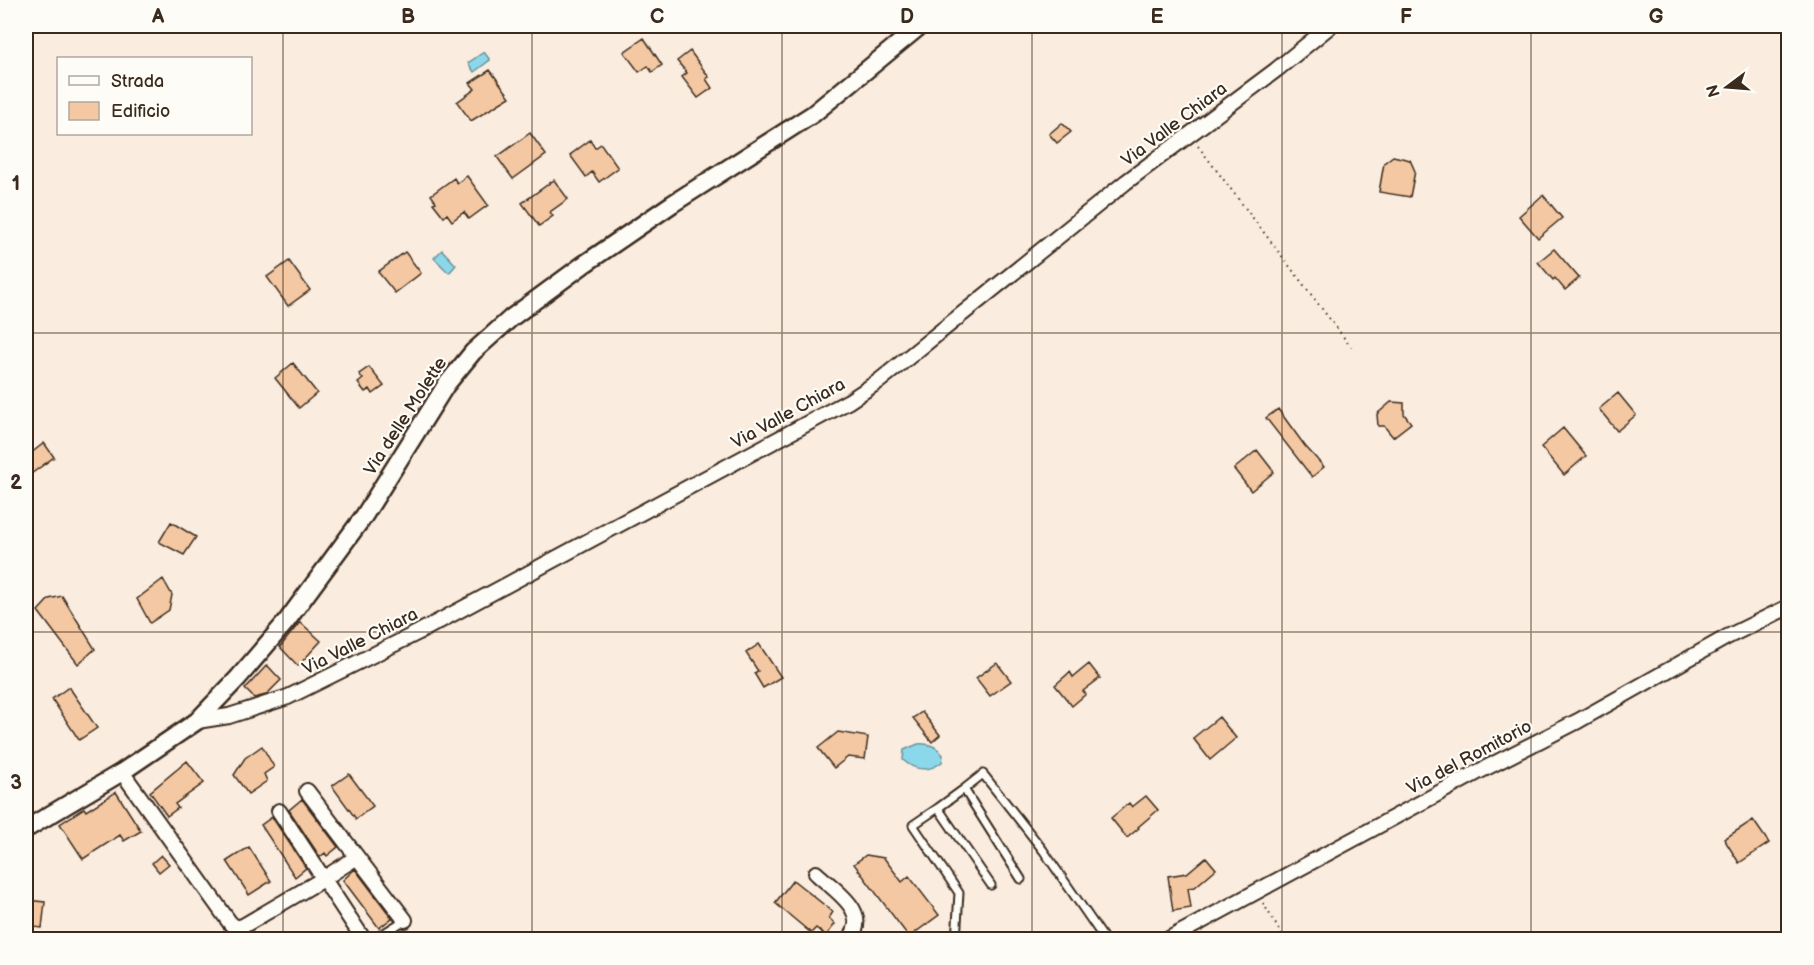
<svg xmlns="http://www.w3.org/2000/svg" width="1814" height="965" font-family="'Balsamiq Sans',sans-serif">
  <style>
    .water { fill: #8bd8ea; stroke: #6b9298; stroke-width: 1.5 }
    .building { fill: #f3c8a2; stroke: #3b2a1e; stroke-width: 1.5 }
    .lines { fill: none; stroke-linecap: round; stroke-linejoin: round }
    .service-casing { stroke: #3b2a1e; stroke-width: 11 }
    .minor-casing { stroke: #3b2a1e; stroke-width: 18 }
    .tertiary-casing { stroke: #3b2a1e; stroke-width: 21 }
    .path { stroke: #3b2a1e; stroke-width: 2; stroke-dasharray: 1.5 4.5; stroke-linecap: butt }
    .service { stroke: #fdfcf7; stroke-width: 7 }
    .minor { stroke: #fdfcf7; stroke-width: 14 }
    .tertiary { stroke: #fdfcf7; stroke-width: 16 }
    .grid { fill: none; stroke: #3b2a1e; stroke-width: 1.5; stroke-opacity: 0.55 }
    .labels { text-anchor: middle; stroke-width: 4.5; stroke-linejoin: round; paint-order: stroke }
    .street-label { font-size: 18px; fill: #3b2a1e; stroke: #fdfcf7 }
    .neatline { fill: none; stroke: #3b2a1e; stroke-width: 2 }
    .grid-label { font-size: 20px; text-anchor: middle; font-weight: bold; fill: #3b2a1e }
  </style>
  <rect width="100%" height="100%" fill="#faecde"/>
  <filter id="ink" filterUnits="userSpaceOnUse"><feTurbulence type="fractalNoise" baseFrequency=".0167" numOctaves="2"/><feDisplacementMap in="SourceGraphic" scale="12" xChannelSelector="R" yChannelSelector="G"/><feConvolveMatrix kernelMatrix="1 2 1 2 8 2 1 2 1" color-interpolation-filters="sRGB"/></filter>
  <g filter="url(#ink)">
    <!-- water -->
    <path class="water" d="M484,52l6,8 -16,12 -6,-9z
      M442,250l14,15 -7,8 -15,-15z
      M918,744c10,-1 19,2 25,11l-1,7c-13,10 -27,9 -39,-2l1,-10z"/>
    <!-- building -->
    <path class="building" d="M644,38l18,27 -10,7 -4,-6 -9,6 -15,-20z
      M690,51l19,26 -3,2 6,9 -14,10 -16,-21 5,-4 -10,-12z
      M490,70l20,27 -39,24 -14,-19 18,-13 -5,-6z
      M1062,123l9,9 -14,11 -8,-9z
      M530,133l16,22 -33,24 -16,-22z
      M590,140l5,8 6,-4 17,24 -19,14 -7,-10 -6,5 -16,-22z
      M1393,156l17,4 5,11 -5,26 -31,-5 5,-29z
      M467,176l21,29 -19,14 -5,-7 -12,9 -5,-7 -3,3 -11,-14 3,-1 -5,-7 23,-17 3,5z
      M554,180l14,19 -18,13 3,4 -14,10 -17,-23z
      M1543,195l19,23 -24,20 -19,-22z
      M1554,249l25,29 -14,12 -10,-12 -2,2 -15,-18z
      M405,252l16,21 -26,20 -17,-21z
      M289,261l21,29 -22,16 -21,-29z
      M293,363l24,30 -18,15 -24,-30z
      M369,367l15,19 -11,8 -3,-5 -5,3 -7,-9 5,-4 -4,-5z
      M1618,393l18,22 -19,16 -18,-22z
      M1391,402l13,1v11l7,9 -18,14 -9,-11h-6l-1,-12z
      M1278,409l27,37 19,21 -12,10 -46,-59z
      M1563,428l23,28 -22,19 -23,-28z
      M44,443l10,14 -23,17 -5,-8v-9z
      M1257,450l17,22 -23,19 -17,-22z
      M171,522l25,15 -12,18 -25,-13z
      M163,579l9,16 -3,15 -19,13 -13,-24z
      M62,596l33,53 -17,15 -40,-53 11,-12z
      M300,622l21,19 -23,25 -18,-19z
      M759,644l22,33 -18,11 -9,-15 4,-2 -12,-18z
      M997,663l14,18 -21,15 -14,-18z
      M1089,664l11,14 -17,13 3,3 -14,12 -17,-21 15,-13 3,5z
      M267,665l14,15 -15,15 -12,3 -9,-9z
      M69,687l28,41 -18,12 -27,-41z
      M922,712l18,23 -8,7 -19,-24z
      M1219,717l17,21 -26,22 -17,-22z
      M838,732l30,5 -3,22 -17,-2 -14,11 -16,-20z
      M262,746l12,21 -10,7 3,7 -19,13 -14,-19 11,-17z
      M187,761l17,22 -29,21 3,4 -11,8 -17,-24z
      M349,774l24,32 -17,13 -24,-33z
      M116,792l25,39 -17,10 -4,-6 -37,24 -23,-35 24,-16 2,3z
      M1146,796l12,14 -20,17 1,1 -12,10 -16,-20 18,-15 3,4z
      M302,799l36,48 -11,9 -2,-3 -5,4 -31,-47z
      M272,817l34,51 -11,9 -34,-52z
      M1753,820l16,23 -30,20 -15,-24z
      M249,847l22,34 -22,14 -22,-34z
      M161,855l8,9 -10,8 -7,-9z
      M866,855l18,3 18,24 7,-6 30,39 -30,22 -55,-73z
      M1206,857l10,12 -21,18 -7,1 3,20 -18,3 -5,-35 19,-3z
      M355,869l37,49 -13,10 -36,-48z
      M793,880l40,32 -4,6 6,6 -9,12 -10,-8 -5,5 -36,-30z
      M26,900l19,2 -3,26 -16,-2z"/>
    <g class="lines">
      <!-- service casing -->
      <g class="service-casing">
        <path id="service" d="M938,808l26,-19
          M1021,879l-57,-90 19,-15 60,76 62,90
          M373,940l32,-20
          M956,940l3,-47 -46,-68 25,-17 53,77"/>
      </g>
      <!-- minor casing -->
      <g class="minor-casing">
        <path id="minor" d="M197,721l32,-5 59,-19 131,-65 430,-231 30,-20 247,-199 150,-112 54,-44
          M122,772l108,151 6,5 7,-2 80,-47 34,-22 -50,-66
          M279,811l85,129
          M357,857l48,63
          M816,873c19,18 56,39 33,67
          M1167,940l309,-167 102,-52 149,-84 61,-30"/>
      </g>
      <!-- tertiary casing -->
      <g class="tertiary-casing">
        <path id="tertiary" d="M26,829l96,-57 75,-51 41,-43 48,-56 78,-106 82,-131 27,-33 38,-34 72,-53 89,-61 141,-90 107,-88"/>
      </g>
      <!-- path -->
      <path class="path" d="M1198,146l153,201
        M1263,903l22,37"/>
      <!-- service -->
      <use href="#service" class="service"/>
      <!-- minor -->
      <use href="#minor" class="minor"/>
      <!-- tertiary -->
      <use href="#tertiary" class="tertiary"/>
    </g>
  </g>
  <!-- grid -->
  <path class="grid" d="M283,26v914M532,26v914M782,26v914M1032,26v914M1282,26v914M1531,26v914M26,333h1762M26,632h1762"/>
  <g class="labels">
    <!-- street labels -->
    <g class="street-label">
      <text transform="translate(1174 124) rotate(-37)" y="6">Via Valle Chiara</text>
      <text transform="translate(788 413) rotate(-29)" y="6">Via Valle Chiara</text>
      <text transform="translate(405 416) rotate(-57)" y="6">Via delle Molette</text>
      <text transform="translate(360 641) rotate(-27)" y="6">Via Valle Chiara</text>
      <text transform="translate(1469 757) rotate(-28)" y="6">Via del Romitorio</text>
    </g>
  </g>
  <!-- margin -->
  <rect width="1814" height="965" fill="none" stroke="#fdfcf7" stroke-width="66"/>
  <!-- legend -->
  <rect x="57" y="57" width="195" height="78" fill="#fdfcf7" stroke="#afa8a0" stroke-width="1.5"/>
  <rect x="69" y="76" width="30" height="9" fill="#fdfcf7" stroke="#afa8a0" stroke-width="1.5"/>
  <text x="111" y="87" font-size="18" fill="#3b2a1e">Strada</text>
  <rect x="69" y="102" width="30" height="18" fill="#f3c8a2" stroke="#afa8a0" stroke-width="1.5"/>
  <text x="111" y="117" font-size="18" fill="#3b2a1e">Edificio</text>
  <!-- north arrow -->
  <g transform="translate(1727 87) rotate(254)" stroke="#fdfcf7" stroke-width="4.5" paint-order="stroke">
  <path d="M0-4.5L10 22L0 15L-10 22Z" fill="#3b2a1e"/>
  <text y="-9" font-size="16" font-weight="bold" text-anchor="middle" fill="#3b2a1e">N</text>
  </g>
  <rect x="33" y="33" width="1748" height="899" class="neatline"/>
  <g class="grid-label">
    <text x="158" y="23">A</text>
    <text x="408" y="23">B</text>
    <text x="657" y="23">C</text>
    <text x="907" y="23">D</text>
    <text x="1157" y="23">E</text>
    <text x="1406" y="23">F</text>
    <text x="1656" y="23">G</text>
    <text x="16" y="190">1</text>
    <text x="16" y="489">2</text>
    <text x="16" y="789">3</text>
  </g>
</svg>
